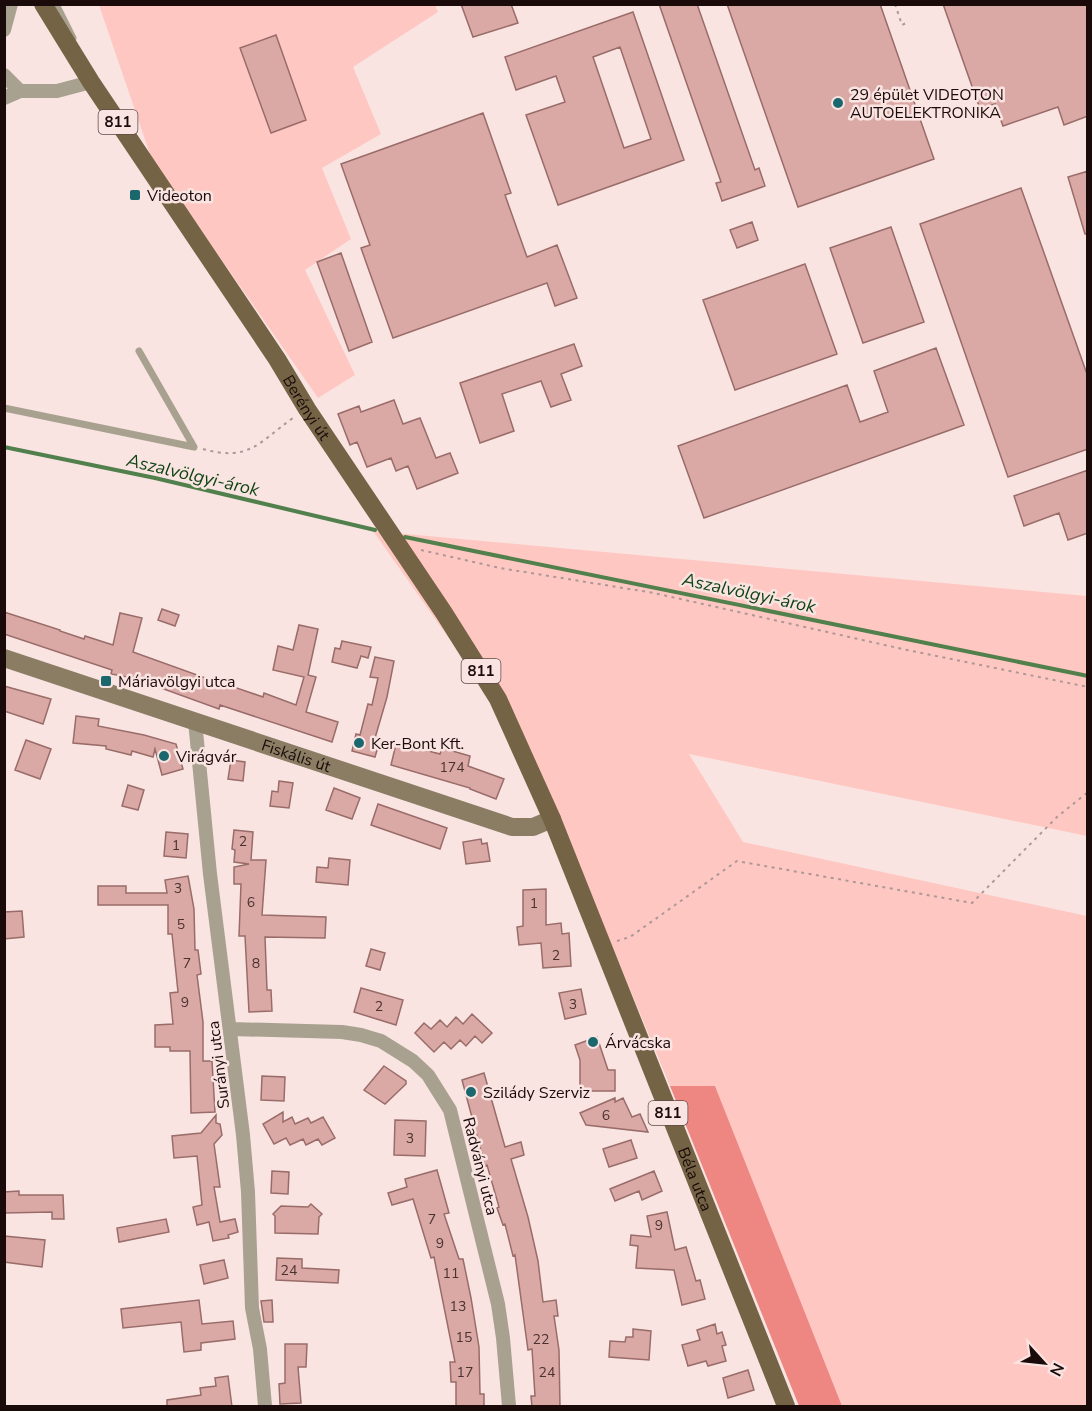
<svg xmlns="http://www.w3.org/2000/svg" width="1092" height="1411" font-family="'Nunito Sans',sans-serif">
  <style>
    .green { fill: #ffc7c2 }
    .forest { fill: #ee8781 }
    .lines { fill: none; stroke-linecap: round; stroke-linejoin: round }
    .stream { stroke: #51804c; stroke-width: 4 }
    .building { fill: #daa9a5; stroke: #996c69; stroke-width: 1.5; fill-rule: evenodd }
    .path { stroke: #ac9897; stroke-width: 2; stroke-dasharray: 3 4.5; stroke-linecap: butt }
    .lane { stroke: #a9a190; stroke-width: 7 }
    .street { stroke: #a9a190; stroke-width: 14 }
    .secondary { stroke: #8a7d64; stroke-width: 18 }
    .primary { stroke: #746445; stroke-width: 18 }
    .poi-dot { fill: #1a676e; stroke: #f9e4e2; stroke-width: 2 }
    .labels { text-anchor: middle; stroke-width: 5; stroke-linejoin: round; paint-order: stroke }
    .number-label { font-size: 14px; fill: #4a3230 }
    .shield { fill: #f9e4e2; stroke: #5d4b4a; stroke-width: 1.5 }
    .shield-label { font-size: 15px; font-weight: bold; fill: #1a0a09 }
    .poi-label { font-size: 16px; fill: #1a0a09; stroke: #f9e4e2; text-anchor: start }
    .street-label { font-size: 16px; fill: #1a0a09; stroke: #f9e4e2 }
    .water-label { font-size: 18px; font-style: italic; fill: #104413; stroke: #f9e4e2 }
  </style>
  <rect width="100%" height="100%" fill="#f9e4e2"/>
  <!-- green -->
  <path class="green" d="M99,5h336l3,7 -85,55 28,67 -59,34 29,71 -46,31 50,105 -37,23 -166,-238z
    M373,531l714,65v240l-398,-82 54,88 344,74v490h-245l-127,-320h-45l-86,-208 -71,-149z"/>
  <!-- forest -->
  <path class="forest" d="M670,1086h45l127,320h-43z"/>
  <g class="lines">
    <!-- stream -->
    <path class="stream" d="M4,447l151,31 220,52
      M405,537l683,139"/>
  </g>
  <!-- building -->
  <path class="building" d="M461,4h50l7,19 -45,14z
    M659,4h38l58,166 4,-2 6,18 -43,15 -6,-18 5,-1z
    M727,4h153l54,155 -136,48z
    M943,4h145v112l-24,9 -6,-18 -55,19 -8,-22 -15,5z
    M633,12l51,148 -126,45 -32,-90 39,-13 -9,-26 -40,14 -11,-33zM620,47l31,92 -27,9 -31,-91z
    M276,35l30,85 -35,13 -31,-85z
    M483,113l28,80 -6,2 22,62 30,-12 20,53 -22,8 -8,-23 -154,55 -32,-90 9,-3 -29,-81z
    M1088,171v63h-3l-17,-57z
    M1021,188l67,189v72l-80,28 -88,-253z
    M752,222l6,18 -21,8 -7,-18z
    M891,227l33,95 -61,21 -33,-95z
    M341,253l31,89 -23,9 -32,-89z
    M805,264l32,90 -102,36 -32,-90z
    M574,344l8,22 -21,8 10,26 -20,7 -10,-26 -39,13 12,37 -34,12 -20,-60z
    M936,348l28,77 -260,93 -26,-72 169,-61 13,37 28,-10 -14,-41z
    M394,400l9,24 17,-6 16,40 14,-5 8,20 -41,16 -9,-23 -12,5 -5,-13 -24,9 -10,-25 -7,3 -12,-31 21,-8 2,6z
    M1088,470v63l-20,7 -9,-27 -35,13 -10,-30z
    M162,609l17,6 -4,11 -17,-6z
    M4,612l56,18v1l24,8 1,-3 28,9 7,-32 22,5 -9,34 100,36 1,-1 29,10 1,-4 32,12 8,-28 -31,-7 5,-24 15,4 6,-25 19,4 -10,46 8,2 -10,35 32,10 -6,20 -112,-37 -1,4 -91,-33 -1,1 -16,-3 1,-4 -108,-36z
    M342,641l29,6 -3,11 -7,-2 -4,12 -25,-6 3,-14 5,1z
    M375,657l19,4 -7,36 -14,48 5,2 -3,10 -23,-6 4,-17 4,1 8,-31 4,1 6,-27 -8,-1z
    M4,686l47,13 -8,25 -39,-13z
    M76,716l23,3 -1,7 46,9 32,9 7,25 -21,6 -7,-26 -2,8 -21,-6 -1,4 -25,-6v-3l-33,-3z
    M26,740l25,9 -11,30 -25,-9z
    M396,744l13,4 1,-2 30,8 2,-6 28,8 -2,10 36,13 -8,20 -26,-10v-1l-79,-23z
    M231,760l14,2 -2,19 -15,-2z
    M279,781l14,2 -4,25 -19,-2 2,-15 6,1z
    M128,785l16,5 -6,20 -16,-4z
    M334,788l26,10 -8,21 -26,-9z
    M378,804l69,24 -7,21 -69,-24z
    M234,830l19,2 -2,28h15l-4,55 64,2 -1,21 -60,-1 2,53h4l1,21 -23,1 -4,-76h-6l2,-52h-7v-17l15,-3 -15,-2 1,-12 -3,-1z
    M166,832l22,2 -2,24 -22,-2z
    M481,839l1,5 5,-1 3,18 -24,3 -3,-22z
    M329,858l21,2 -2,25 -32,-3 1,-15 11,1z
    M188,876l6,33 1,41h3l3,24 -4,1 6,47v39h9l3,51 -24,1 -1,-62h-20v-4h-15v-22l18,-1 -3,-31 8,-1 -6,-58h-4v-29h-70v-19h28v7h41l-2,-13z
    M546,889v36l15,-2 1,11 7,-1 2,33 -28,2 -2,-25 -22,2 -2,-18 6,-1v-36z
    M22,911l2,26 -20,2v-27z
    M371,949l14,4 -5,17 -14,-4z
    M361,988l42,12 -7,25 -42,-13z
    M581,989l5,25 -21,5 -6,-26z
    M472,1014l20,19 -10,10 -7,-7 -9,10 -6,-6 -9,9 -7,-7 -10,10 -19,-19 9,-10 7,6 9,-9 7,7 9,-10 7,7z
    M597,1037l11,33h7v21h-35v-31l-5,-15z
    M384,1066l22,15v3l-21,20 -21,-14z
    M484,1073l21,74 16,-5 3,13 -13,4 17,58 10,44 5,41 13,-2 2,16h-4l5,34 1,57h-28l-1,-11h4l-3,-47 -4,1 -13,-95 -2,1 -8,-32 -2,1 -6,-17 2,-1 -12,-42 -2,1 -23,-86z
    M262,1076l23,1 -1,24 -23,-1z
    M615,1098v4l8,-4 9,19 8,-3 8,18 -62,-7 -6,-12z
    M283,1112v10l9,-5 3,7 13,-6 3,5 12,-6 12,21 -13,7 -4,-6 -12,6 -3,-6 -13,6 -4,-7 -12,6 -11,-20z
    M216,1115v8l4,1 2,11 -8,9 6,43h-6l6,35 15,-3 3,13 -10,3 1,3 -16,3 -4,-19 -12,3 -4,-18 9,-2 -5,-49 -23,2 -2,-22 29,-3z
    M395,1120l31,1 -1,35 -31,-1z
    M631,1140l6,18 -28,9 -6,-18z
    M437,1170l12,43 -5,1 15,45h4l8,39 8,49 1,47h4v13h-28v-25h-5l-1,-20h5l-21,-105 -3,1 -18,-59 -21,6 -4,-12 19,-6 -2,-8z
    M272,1171l17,1 -1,22 -17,-1z
    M654,1171l8,20 -20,9 -3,-9 -24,10 -5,-12z
    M19,1191v4h44l1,24h-12v-7l-48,1v-21z
    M311,1204l11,10 -3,3 -1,17 -43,-1v-17l-2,-2 8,-8 27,1z
    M667,1212l8,38 11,-3 10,34 4,-1 5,19 -23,6 -8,-35 -38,-2 2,-22 -8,-1 1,-10 20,2 -4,-21z
    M166,1219l3,13 -50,10 -2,-14z
    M4,1236l41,4 -3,27 -38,-5z
    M277,1258l25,1v9l37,2 -1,13 -62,-3z
    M224,1260l4,18 -24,6 -4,-19z
    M199,1300l3,24 31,-3 2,18 -34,4v7l-17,2 -3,-30 -58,6 -2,-19z
    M272,1300l1,22h-9l-3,-21z
    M715,1324l2,10 5,-2 4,13 -4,1 4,15 -18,5 -2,-5 -18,5 -6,-21 18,-5 -3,-10z
    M633,1329l18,2 -2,29 -40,-3 1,-16 15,1 1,-5h7z
    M285,1344h22l-1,23h-8l3,36 -21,1 -1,-20 6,-1z
    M748,1370l6,20 -26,8 -5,-20z
    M228,1376l4,31h-65v-7l34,-5 -1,-7 16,-2 -1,-8z"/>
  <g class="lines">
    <!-- path -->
    <path class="path" d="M895,4l7,21 4,-2
      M203,449c46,13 55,-6 90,-31
      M421,550l79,18 154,25 253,57 181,37
      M617,941l13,-4 107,-76 235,42 85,-86 31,-25"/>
    <!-- lane -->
    <path class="lane" d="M56,4l17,34
      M4,408l190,39 -55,-96"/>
    <!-- street -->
    <path class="street" d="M4,30l7,-26
      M4,75l16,16
      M4,98l16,-7h37l34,-9
      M195,721l15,153 33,261 5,57 4,116 8,41 5,57
      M231,1029l111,3 19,3 20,6 32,20 15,14 22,35 48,194 5,34 6,68"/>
    <!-- secondary -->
    <path class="secondary" id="s1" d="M4,658l508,169h21l19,-8"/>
    <!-- primary -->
    <path class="primary" id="s2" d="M43,4l48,78 186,277 30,50 137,204 54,86 54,120 234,587"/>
  </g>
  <!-- markers -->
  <g class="poi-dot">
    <circle cx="838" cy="103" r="6"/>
    <rect x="129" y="189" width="12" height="12" rx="3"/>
    <rect x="100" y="675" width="12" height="12" rx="3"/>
    <circle cx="359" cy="743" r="6"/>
    <circle cx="164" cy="756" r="6"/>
    <circle cx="593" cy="1042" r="6"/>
    <circle cx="471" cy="1092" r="6"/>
  </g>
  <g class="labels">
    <!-- number labels -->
    <g class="number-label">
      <text x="452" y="772">174</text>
      <text x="243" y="846">2</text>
      <text x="176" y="850">1</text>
      <text x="178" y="893">3</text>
      <text x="251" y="907">6</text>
      <text x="534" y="908">1</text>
      <text x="181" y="929">5</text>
      <text x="556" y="960">2</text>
      <text x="187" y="968">7</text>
      <text x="256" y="968">8</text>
      <text x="185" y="1007">9</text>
      <text x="573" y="1009">3</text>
      <text x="379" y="1011">2</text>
      <text x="606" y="1120">6</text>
      <text x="410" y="1143">3</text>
      <text x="432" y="1224">7</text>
      <text x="659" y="1230">9</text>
      <text x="440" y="1248">9</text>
      <text x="289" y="1275">24</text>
      <text x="451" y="1278">11</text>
      <text x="458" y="1311">13</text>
      <text x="464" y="1342">15</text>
      <text x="541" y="1344">22</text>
      <text x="465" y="1377">17</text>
      <text x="547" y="1377">24</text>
    </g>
    <!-- shield labels -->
    <g class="shield">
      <rect x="98.5" y="110" width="39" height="24" rx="4.5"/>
      <rect x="461.5" y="659" width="39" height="24" rx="4.5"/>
      <rect x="648.5" y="1101" width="39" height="24" rx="4.5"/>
    </g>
    <g class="shield-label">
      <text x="118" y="127">811</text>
      <text x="481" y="676">811</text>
      <text x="668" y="1118">811</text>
    </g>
    <!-- poi labels -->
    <g class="poi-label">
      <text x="850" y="100">29 épület VIDEOTON<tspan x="850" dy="18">AUTOELEKTRONIKA</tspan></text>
      <text x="147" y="201">Videoton</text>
      <text x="118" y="687">Máriavölgyi utca</text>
      <text x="371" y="749">Ker-Bont Kft.</text>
      <text x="176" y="762">Virágvár</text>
      <text x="605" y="1048">Árvácska</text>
      <text x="483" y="1098">Szilády Szerviz</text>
    </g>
    <!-- street labels -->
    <g class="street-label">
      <text dy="6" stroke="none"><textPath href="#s2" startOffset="482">Berényi út</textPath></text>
      <text dy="6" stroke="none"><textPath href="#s1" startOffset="308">Fiskális út</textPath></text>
      <text transform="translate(218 1065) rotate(-97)" y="6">Surányi utca</text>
      <text transform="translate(481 1166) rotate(76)" y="6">Radványi utca</text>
      <text dy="6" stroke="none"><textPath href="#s2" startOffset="1350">Béla utca</textPath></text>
    </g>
    <!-- water labels -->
    <g class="water-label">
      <text transform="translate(193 475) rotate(13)" y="6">Aszalvölgyi-árok</text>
      <text transform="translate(749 593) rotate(12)" y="6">Aszalvölgyi-árok</text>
    </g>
  </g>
  <!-- border -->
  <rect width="1092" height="1411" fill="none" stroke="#1a0a09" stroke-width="12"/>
  <!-- north arrow -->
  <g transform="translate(1044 1363) rotate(117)" stroke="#f9e4e2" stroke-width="4.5" paint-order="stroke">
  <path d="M0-4.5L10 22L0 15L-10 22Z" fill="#1a0a09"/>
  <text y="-9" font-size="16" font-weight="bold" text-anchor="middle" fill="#1a0a09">N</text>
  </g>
</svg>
